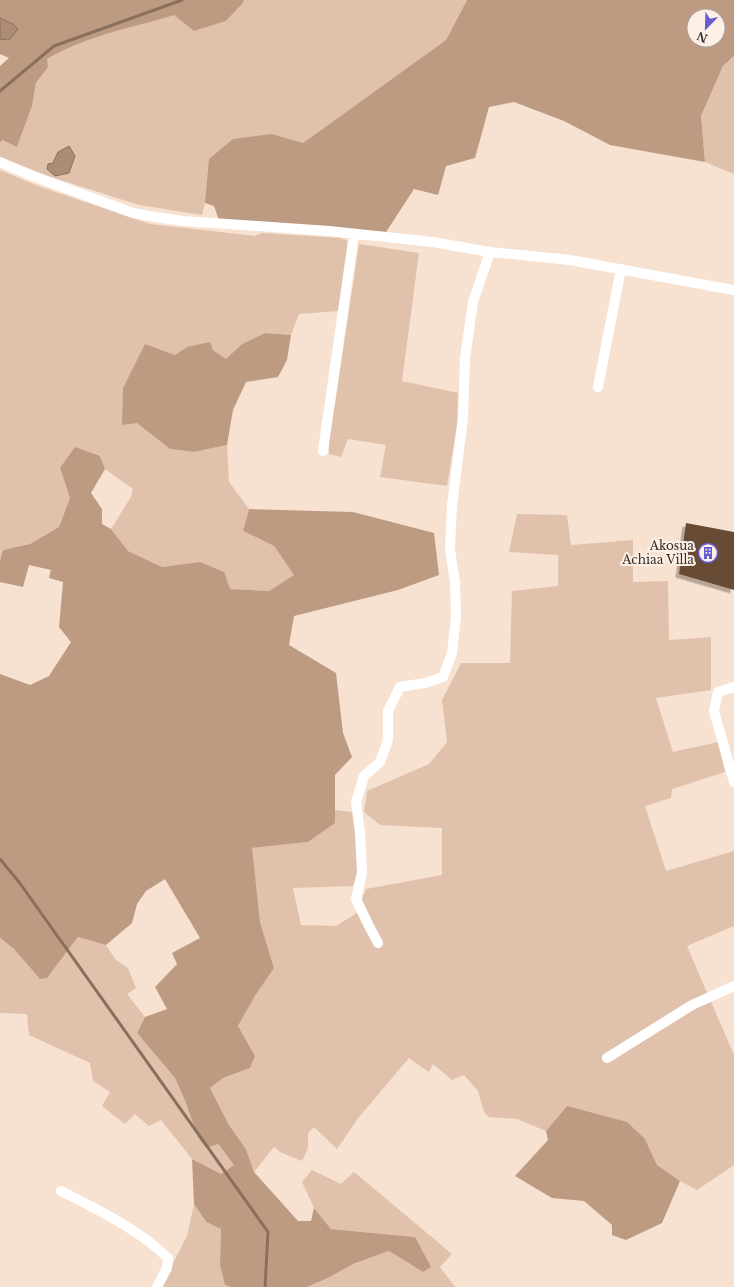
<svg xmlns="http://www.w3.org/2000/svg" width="734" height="1287" font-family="'Libre Baskerville',serif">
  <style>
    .green { fill: #e0c2ac }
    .forest { fill: #bd9b83; fill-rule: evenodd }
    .water { fill: #ad8c74; stroke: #896f5d }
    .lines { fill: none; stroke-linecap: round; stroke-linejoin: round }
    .stream { stroke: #896f5d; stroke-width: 3 }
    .building { fill: #684b35; filter: url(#shadow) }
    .street { stroke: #fff; stroke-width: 10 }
    .labels { text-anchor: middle; stroke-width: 4; stroke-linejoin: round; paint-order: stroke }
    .poi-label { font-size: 12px; fill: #342c26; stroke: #fdf0e6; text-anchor: end }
  </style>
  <defs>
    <filter id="shadow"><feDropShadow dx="-3.5" dy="3.5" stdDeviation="0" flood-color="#0004"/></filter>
  </defs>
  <rect width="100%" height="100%" fill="#f7e1d1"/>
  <!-- green -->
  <path class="green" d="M244,0h223l-21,40 -143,103 -31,-9 -67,69 -3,12 -63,-10 -88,-28 -51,-20v-14l2,-3 15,7 15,-41 4,-23 12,-16 -2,-8c40,-23 85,-31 128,-45l20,17 32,-10 17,-18z
    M734,56v118l-29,-12 -4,-46 22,-50z
    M0,170l38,16 112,38 105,12 7,-3 78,5 8,3 2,6 -12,64 -39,3 -8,21 -26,-2 -23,11 -16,15 -13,-9 -26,-3 -12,8 -30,-11 -8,78 33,27 24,3 33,-7 2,37 20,27 -6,22 31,15 21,29 -26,16 -39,-2 -30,-27 -38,5 -34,-16 -17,-22 20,-32 2,-8 -28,-20 -5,-13 -40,12 10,30 -11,29 -29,17 -27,6 -3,11z
    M359,244l60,9 -17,128 56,12 -1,32 -10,61 -67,-9 6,-32 -38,-6 -7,18 -12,-3v-25l6,-25z
    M517,514l50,1 4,30 62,-5v42l35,-1 1,59 42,-3v53l-55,8 17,54 45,-10 7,30 -53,17 -1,9 -26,8 21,65 68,-20v75l-47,20 47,109v110l-37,25 -17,-9 -23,-16 -12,-26 -78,-33 -21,25 -29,-12 -28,-2 -5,-5 -6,-21 -14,-16 -12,5 -19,-16 -4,8 -20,-14 -50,59 -22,32 -23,-22 -6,6v15l-6,13 -20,-8 -8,-6 -20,25 -8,-23 -17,-24 -19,-37 13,-10 27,-10 5,-12 -17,-30 17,-30 19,-28 -14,-46 -9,-74 57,-6 27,-19v-13l18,2 6,53 -6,21 -60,2 8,37 35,1 21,-13 9,-24 76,-14v-47l-62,-3 -16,-13 3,-21 62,-27 18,-22 -5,-42 19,-37h49l2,-72 46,-5v-31l-49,-3z
    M78,937l28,8 10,15 12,8 8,20 -9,6 18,23 -8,16 38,45 11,25 48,62 -13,9 -29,-15 -31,-39 -12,6 -14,-12 -10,10 -23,-18 8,-14 -17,-11 -3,-18 -61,-28 -2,-21 -27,-1v-75l14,11 26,29h7z
    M312,1170l29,14 13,-12 98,82 -12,13 15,20h-148l21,-9 25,-14 36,-13 34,21 -8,-35 -84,-8 -17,-21 -12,-26z
    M194,1204l12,18 15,7 -1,36 5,20 6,2h-70l26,-51z"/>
  <!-- forest -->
  <path class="forest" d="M0,0h244l-1,3 -17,18 -32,10 -20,-16c-43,13 -88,21 -127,44l1,8 -12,16 -4,23 -15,41 -15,-7 -2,3v-77l9,-8 -9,-4v-15l9,1 4,-16 -13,-6z
    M467,0h267v56l-11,10 -22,50 4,46 -95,-17 -46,-24 -50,-19 -25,5 -14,51 -29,8 -8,29 -24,-6 -28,43 -167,-12 -5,-14 -9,-3 4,-44 24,-20 39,-5 31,9 143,-103zM694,16h24v24h-24z
    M265,333l26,2 -4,25 -9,17 -32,5 -13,28 -6,35 -33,7 -24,-3 -33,-26 -15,2 1,-37 22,-44 30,11 12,-8 23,-5 3,8 13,9 16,-15z
    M75,447l25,9 5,13 -14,24 11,16v15l9,5 17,22 34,16 38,-5 24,10 6,17 39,2 25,-16 -20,-29 -31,-15 6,-22 104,3 81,21 5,42 -41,15 -104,26 -5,29 47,28 7,60 9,24 -17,18v48l-27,19 -56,6 8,74 14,46 -19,28 -17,30 17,30 -5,12 -27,10 -13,10 19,37 17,24 8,23 44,49h13l3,-13 17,21 84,8 16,30 -8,5 -34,-21 -36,13 -25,14 -21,9h-76l-6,-2 -5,-20 1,-36 -15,-7 -12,-18 -2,-45 29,15 13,-9 -16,-21 -12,4 -8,-11 -12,-34 -11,-25 -38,-45 8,-16 22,-8 -12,-22 22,-23 -5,-11 28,-15 -35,-59 -19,12 -9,13 -5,19 -26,22 -28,-8 -31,41 -7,1 -26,-30 -14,-11v-264l30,11 19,-9 22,-34 -12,-15 4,-45 -14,-4 2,-8 -22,-5 -6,22 -23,-5v-21l3,-11 27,-6 29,-17 11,-29 -10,-30z
    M567,1106l60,16 18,17 12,26 23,16 -18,42 -36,17 -14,-5v-10l-28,-24 -32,-3 -37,-22 33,-36 -2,-9z"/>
  <!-- water -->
  <path class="water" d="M0,18l13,6 5,5 -9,11 -9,-1z
    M69,146l6,10 -6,17 -14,3 -8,-7 1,-5 5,-1 5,-11z"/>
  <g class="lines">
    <!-- stream -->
    <path class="stream" d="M0,91l54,-45 128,-46
      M0,859l19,23 249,350 -3,55"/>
  </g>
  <!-- building -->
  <path class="building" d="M686,523l48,9v58l-55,-16z"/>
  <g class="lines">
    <!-- street -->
    <path class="street" d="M0,162l30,13 103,38 22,4 29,4 145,10 104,11 57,10 80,8 164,30
      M598,387l23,-118
      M323,451l31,-217
      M734,687l-16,5 -4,19 20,71
      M378,943l-9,-17 -13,-27 6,-26 -2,-40 -4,-31 8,-26 16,-14 8,-22v-29l12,-24 25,-4 18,-6 9,-24 4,-37 -1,-34 -5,-32 2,-45 11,-87 2,-60 8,-56 17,-50
      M607,1058l85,-53 42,-19
      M61,1191c37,19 76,37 107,67l-1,10 -10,19"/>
  </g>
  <!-- icons -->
  <defs>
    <g id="building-ring" transform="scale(1)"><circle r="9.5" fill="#fdf0e6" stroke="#685cd5" stroke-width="1.5"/><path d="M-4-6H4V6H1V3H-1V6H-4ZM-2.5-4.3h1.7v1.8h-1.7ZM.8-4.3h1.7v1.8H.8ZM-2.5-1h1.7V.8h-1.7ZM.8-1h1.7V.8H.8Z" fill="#685cd5"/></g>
  </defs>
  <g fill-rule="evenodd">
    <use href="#building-ring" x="708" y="553"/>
  </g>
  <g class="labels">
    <!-- poi labels -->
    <g class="poi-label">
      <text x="694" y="550">Akosua<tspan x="694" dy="14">Achiaa Villa</tspan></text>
    </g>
  </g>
  <!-- north arrow -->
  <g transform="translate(706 28) rotate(203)"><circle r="19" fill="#fdf0e6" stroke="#ada299"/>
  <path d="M0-3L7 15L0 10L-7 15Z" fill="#685cd5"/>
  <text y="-6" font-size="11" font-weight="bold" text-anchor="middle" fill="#342c26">N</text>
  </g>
</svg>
